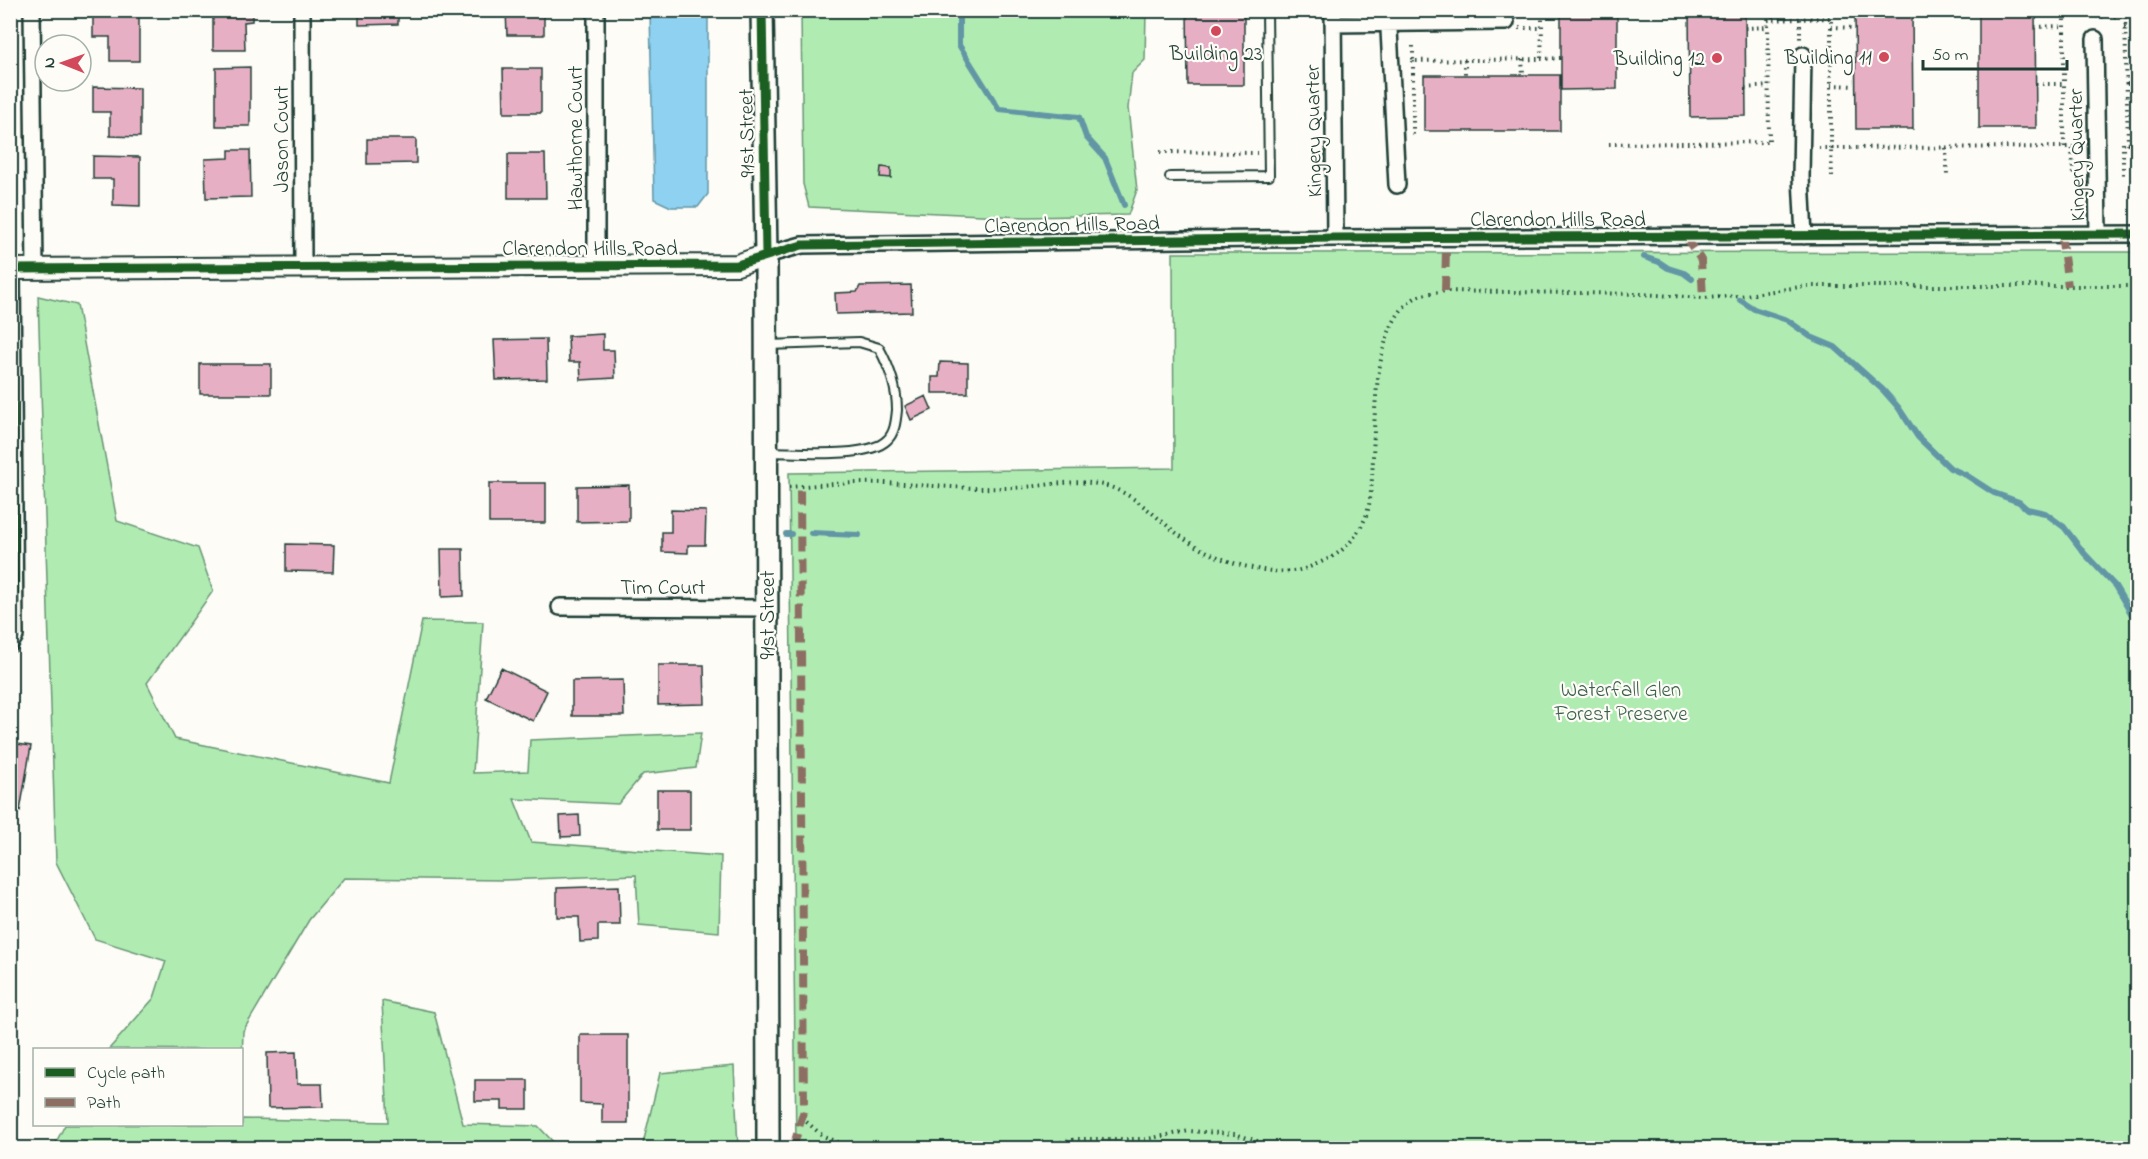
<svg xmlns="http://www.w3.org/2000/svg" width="2148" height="1159" font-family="'Indie Flower',sans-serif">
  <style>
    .green { fill: #b0ecb2; stroke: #689473; stroke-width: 1.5 }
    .water { fill: #8fd1f1; stroke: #6296a5; stroke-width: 1.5 }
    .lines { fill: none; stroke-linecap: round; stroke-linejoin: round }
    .stream { stroke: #6296a5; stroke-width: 6 }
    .building { fill: #e7afc3; stroke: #1f3d34; stroke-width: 1.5 }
    .service-casing { stroke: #1f3d34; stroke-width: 12 }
    .minor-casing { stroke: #1f3d34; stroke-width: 20 }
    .tertiary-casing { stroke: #1f3d34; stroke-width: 24 }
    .secondary-casing { stroke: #1f3d34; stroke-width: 26 }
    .path { stroke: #1f3d34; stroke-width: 4; stroke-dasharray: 1.5 4.5; stroke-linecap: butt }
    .service { stroke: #fdfcf7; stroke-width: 8 }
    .minor { stroke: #fdfcf7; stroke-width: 15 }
    .tertiary { stroke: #fdfcf7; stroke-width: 20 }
    .secondary { stroke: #fdfcf7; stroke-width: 21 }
    .quiet { stroke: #8d6e63; stroke-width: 8; stroke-dasharray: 15 8; stroke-linecap: butt }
    .cycleway-casing { stroke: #fdfcf7; stroke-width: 13 }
    .cycleway { stroke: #1b5e20; stroke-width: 9 }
    .poi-dot { fill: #d1495b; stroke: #fdfcf7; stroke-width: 2 }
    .labels { text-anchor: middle; stroke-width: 4.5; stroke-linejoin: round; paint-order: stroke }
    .poi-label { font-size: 21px; fill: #1f3d34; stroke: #fdfcf7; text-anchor: end }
    .street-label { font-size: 21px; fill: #1f3d34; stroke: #fdfcf7 }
    .park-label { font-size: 21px; fill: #3c604d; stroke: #fdfcf7 }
  </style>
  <rect width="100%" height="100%" fill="#fdfcf7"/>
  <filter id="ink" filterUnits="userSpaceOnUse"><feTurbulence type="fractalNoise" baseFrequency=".0167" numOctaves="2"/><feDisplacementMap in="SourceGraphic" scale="12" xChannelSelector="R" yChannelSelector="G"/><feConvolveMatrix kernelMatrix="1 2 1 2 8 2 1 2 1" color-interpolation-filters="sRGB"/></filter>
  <g filter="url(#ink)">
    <!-- green -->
    <path class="green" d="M801,11h345l-1,49 -13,13 -4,35 9,82 -9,25 -102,2 -217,-10 -6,-23z
      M2137,252v896h-1341l-7,-675 385,-5 -1,-215z
      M38,296l39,9 40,216 81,27 15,43 -66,92 28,56 214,44 33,-162 61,1 -10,151 55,-2 2,-31 171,-7 -5,35 -53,6 -25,30 -104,-5 17,43 190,14 -2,76 -80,-7 -3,-50 -132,5 -160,-2 -35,42 -66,111 -1,30v-11l-133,-1 45,-51 12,-37 -71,-22 -39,-77z
      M382,1001l52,11 29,112 75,2 21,22h-506l12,-23 177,-1v-5l146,3z
      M734,1066l4,82h-96l18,-75z"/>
    <!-- water -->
    <path class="water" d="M650,11h58v183l-10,13h-27l-17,-8z"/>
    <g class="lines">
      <!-- stream -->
      <path class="stream" d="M959,10v35l40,64 80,8 7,20 19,21 19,47
        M1644,257l15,5 9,6 16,5 8,6
        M1740,300l14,9 33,11 24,17 24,10 48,43 15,17 20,30 32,31 16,7 28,18 25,9 8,7 18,4 19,14 20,26 31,33 23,39
        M811,533l48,2
        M786,534h5"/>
    </g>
    <!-- building -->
    <path class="building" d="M213,10h39v11l-8,1 1,28h-32z
      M359,10h39v14l-39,1z
      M506,10h38v25h-37z
      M1187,10h57v75h-56z
      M1561,10h56v79l-56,1z
      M1689,10h56l1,106 -56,1z
      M1855,10h57l1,119h-57z
      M1979,10h56l1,118h-57z
      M93,12h46v49h-29v-24h-17z
      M250,67v59h-34v-58z
      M503,69h38v44h-37z
      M1424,75h136v56h-136z
      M93,87l47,1v49l-30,-1v-24h-17z
      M367,139h49v24l-49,1z
      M229,150h21l1,47 -45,1 -1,-39 24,-1z
      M508,154h37l1,44h-38z
      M93,156l47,1v49l-27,-1v-26h-20z
      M881,167l10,1v10l-11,-1z
      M911,285l1,27 -76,2 -1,-21 22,-1 3,-6z
      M603,334v16h11l1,28 -34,2 -1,-18h-11l-1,-26z
      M546,339l1,40 -51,1 -2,-40z
      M940,362l28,1v30h-36v-16h7z
      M200,364h71v30h-71z
      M926,396l6,14 -21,10 -6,-14z
      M489,483h57v40h-57z
      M629,485v36l-52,1v-36z
      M671,510l35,1 -1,34h-17v8l-26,-1v-20h9z
      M286,544l48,1 -1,27 -47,-1z
      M441,549h22l1,47 -22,1z
      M658,665h46l1,39 -47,1z
      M501,668l46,23 -14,30 -47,-23z
      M623,680l1,36h-52v-35z
      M10,743l21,3 -11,65 -10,-2z
      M657,790h33v40h-33z
      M579,815l1,21 -19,1 -1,-21z
      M619,886l1,39h-22v16l-18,1 -1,-25h-22v-29z
      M580,1035h48v88h-26v-19l-22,-1z
      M296,1052l1,32h25l1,23 -55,1 -1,-55z
      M475,1080h53v29h-26v-8h-27z"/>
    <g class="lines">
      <!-- service casing -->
      <g class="service-casing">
        <path id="service" d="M1170,177l99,-1 -2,-166
          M767,345l92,-3 20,6c11,20 18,39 18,62 -1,10 -2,23 -10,30 -19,19 -91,12 -119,12"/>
      </g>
      <!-- minor casing -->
      <g class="minor-casing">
        <path id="minor" d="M32,10l3,259
          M302,10l1,258
          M596,10v256
          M1333,10l2,228
          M1388,10l9,175
          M1333,24l173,-2
          M2095,39l3,195
          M1803,55l-2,122 3,59
          M766,255l36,-10 533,-7 803,-4
          M560,607l207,1
          M10,644l5,-8 -3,-367"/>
      </g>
      <!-- tertiary casing -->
      <g class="tertiary-casing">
        <path id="tertiary" d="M10,269l727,-4 29,-10"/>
      </g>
      <!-- secondary casing -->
      <g class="secondary-casing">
        <path id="secondary" d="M762,10l4,245 2,893"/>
      </g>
      <!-- path -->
      <path class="path" d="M1773,10v10
        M1800,19v20
        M2125,26h13
        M1831,27l24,1
        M2035,27l28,-1
        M1519,28h23v-18
        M1745,28l23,-1
        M1413,46v15l128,-2 1,-31
        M1244,51h11
        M1522,59l1,16
        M1541,59l20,-1
        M1465,60v15
        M1413,61v74
        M2036,84h28
        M2127,84h11
        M1831,85l25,1
        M1745,88l24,-2
        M2123,143v33
        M1609,144l160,-2 -1,-122 63,-2v130h-12
        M2064,147v-130l61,-1 3,127 10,-1
        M1946,148l1,28
        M2072,148l1,28
        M1160,152l97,1
        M1832,177l-1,-29 248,-1
        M789,487c31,-2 64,-5 95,-4 41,2 82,6 123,5 35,0 69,-12 103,-1 32,11 54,40 82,57 31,18 72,32 108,26 9,-2 21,-8 30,-12 19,-10 35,-31 39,-53 10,-53 -6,-175 46,-207 9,-5 20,-5 30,-7l196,3 62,4 37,-2 66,-10h332
        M802,1118l21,18 28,12
        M1031,1148l46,-9h70l42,-8 46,3 45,14"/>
      <!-- service -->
      <use href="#service" class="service"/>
      <!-- minor -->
      <use href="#minor" class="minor"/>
      <!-- tertiary -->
      <use href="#tertiary" class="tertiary"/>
      <!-- secondary -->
      <use href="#secondary" class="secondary"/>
      <!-- quiet -->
      <path class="quiet" d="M2061,234l7,52
        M1685,236l16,24 2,38
        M1445,291l1,-42
        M793,1148l11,-38 -4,-624"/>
      <!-- cycleway casing -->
      <g class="cycleway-casing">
        <path id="cycleway" d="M762,10l4,245
          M10,269l727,-4 65,-20 533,-7 803,-4
          M10,644l5,-8 -3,-367"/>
      </g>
      <!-- cycleway -->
      <use href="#cycleway" class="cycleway"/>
    </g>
  </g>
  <!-- markers -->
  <g class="poi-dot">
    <circle cx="1216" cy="31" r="6"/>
    <circle cx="1884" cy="57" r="6"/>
    <circle cx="1717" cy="58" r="6"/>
  </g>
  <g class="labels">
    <!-- poi labels -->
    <g class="poi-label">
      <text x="1216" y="60" text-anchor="middle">Building 23</text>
      <text x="1872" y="64">Building 11</text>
      <text x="1705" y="65">Building 12</text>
    </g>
    <!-- street labels -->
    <g class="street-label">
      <text transform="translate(1313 131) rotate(-91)" y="7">Kingery Quarter</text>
      <text transform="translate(746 133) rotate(-91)" y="7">91st Street</text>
      <text transform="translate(575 138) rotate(-90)" y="7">Hawthorne Court</text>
      <text transform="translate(281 139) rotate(-90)" y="7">Jason Court</text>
      <text transform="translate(2076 155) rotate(-91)" y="7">Kingery Quarter</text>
      <text x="1558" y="226">Clarendon Hills Road</text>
      <text transform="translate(1072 224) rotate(-1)" y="7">Clarendon Hills Road</text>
      <text x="590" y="255">Clarendon Hills Road</text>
      <text x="663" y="594">Tim Court</text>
      <text transform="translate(767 615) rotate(-90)" y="7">91st Street</text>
    </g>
    <!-- park labels -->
    <g class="park-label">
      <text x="1621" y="696">Waterfall Glen<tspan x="1621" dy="24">Forest Preserve</tspan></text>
    </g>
  </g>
  <!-- margin -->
  <rect width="2148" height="1159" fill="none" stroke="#fdfcf7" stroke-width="36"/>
  <rect x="18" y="18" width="2112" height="1123" fill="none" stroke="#1f3d34" stroke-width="2" filter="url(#ink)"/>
  <!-- legend -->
  <rect x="33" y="1048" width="210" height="78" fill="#fdfcf7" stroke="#a4b0a9" stroke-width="1.5"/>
  <rect x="45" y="1068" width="30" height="9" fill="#1b5e20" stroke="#a4b0a9" stroke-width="1.5"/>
  <text x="87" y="1078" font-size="18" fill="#1f3d34">Cycle path</text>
  <rect x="45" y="1098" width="30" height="9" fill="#8d6e63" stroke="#a4b0a9" stroke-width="1.5"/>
  <text x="87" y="1108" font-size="18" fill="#1f3d34">Path</text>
  <!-- north arrow -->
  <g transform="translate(63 63) rotate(271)"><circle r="28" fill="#fdfcf7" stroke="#a4b0a9" stroke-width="1.5"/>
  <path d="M0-4.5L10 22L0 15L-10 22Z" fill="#d1495b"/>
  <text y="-9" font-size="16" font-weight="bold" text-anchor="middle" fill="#1f3d34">N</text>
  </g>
  <!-- scale -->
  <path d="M1923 60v9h144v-9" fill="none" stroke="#1f3d34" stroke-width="3"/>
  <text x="1932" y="60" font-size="18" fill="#1f3d34" stroke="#fdfcf7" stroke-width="4.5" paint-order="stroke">50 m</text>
</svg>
